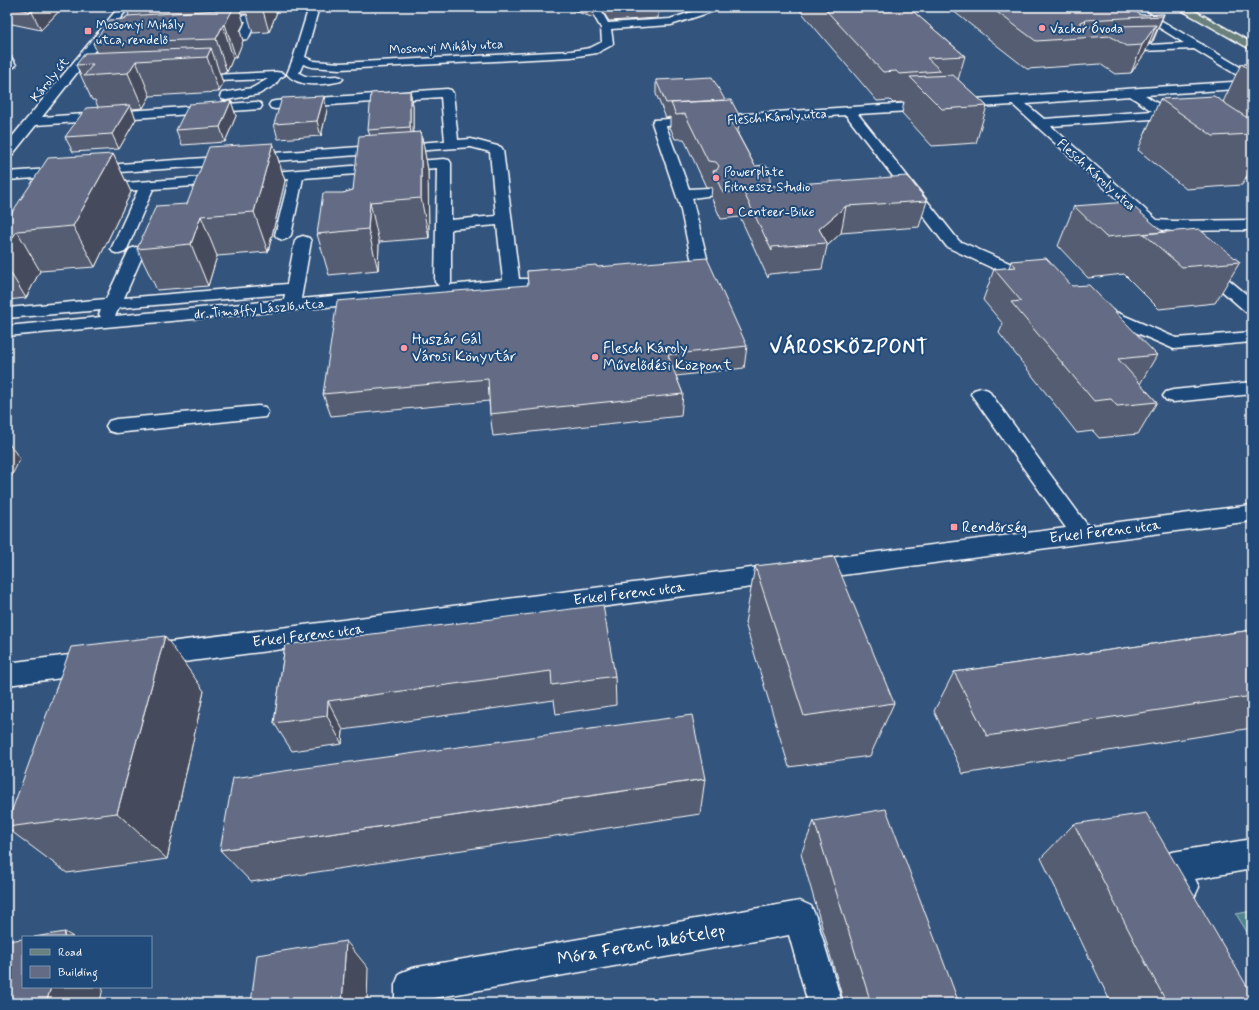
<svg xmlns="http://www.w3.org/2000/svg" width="1259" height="1010" font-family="Mynerve,sans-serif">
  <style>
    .green { fill: #50838f; stroke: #a8c1c7 }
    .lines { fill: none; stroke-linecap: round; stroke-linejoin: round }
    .minor-casing { stroke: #fff; stroke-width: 3 }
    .major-casing { stroke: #fff; stroke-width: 3 }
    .minor { fill: #1f4a7a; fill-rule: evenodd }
    .major { fill: #6a807d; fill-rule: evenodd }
    .wall { fill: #555d72; stroke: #fff }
    .shaded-wall { fill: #454c5c; stroke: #fff }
    .building { fill: #636c84; stroke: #fff }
    .poi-dot { fill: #ff9aa2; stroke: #1f4a7a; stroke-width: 1.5 }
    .labels { text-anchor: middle; stroke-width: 4; stroke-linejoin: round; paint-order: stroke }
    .far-poi-label { font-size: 13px; fill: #fff; stroke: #1f4a7a; text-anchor: start }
    .far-street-label { font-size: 13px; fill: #fff; stroke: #1f4a7a }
    .poi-label { font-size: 15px; fill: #fff; stroke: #1f4a7a; text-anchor: start }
    .street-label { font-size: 15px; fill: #fff; stroke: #1f4a7a }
    .near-street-label { font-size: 18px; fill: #fff; stroke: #1f4a7a }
    .district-label { font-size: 19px; font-weight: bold; letter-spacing: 1px; fill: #fff; stroke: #1f4a7a }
  </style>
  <rect width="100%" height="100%" fill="#33547d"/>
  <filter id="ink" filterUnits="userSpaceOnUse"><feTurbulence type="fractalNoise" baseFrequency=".025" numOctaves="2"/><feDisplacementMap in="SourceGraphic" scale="8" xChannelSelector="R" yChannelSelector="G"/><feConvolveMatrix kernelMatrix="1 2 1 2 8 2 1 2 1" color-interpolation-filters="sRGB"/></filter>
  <g filter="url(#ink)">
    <!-- green -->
    <path class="green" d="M1252,911v29l-16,-26z"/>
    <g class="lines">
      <!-- minor casing -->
      <g class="minor-casing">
        <path id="minor" d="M119,7h13l-7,5 -83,105 214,-15 4,1 2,3 -2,3 -224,16 -24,30 -5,1v-13z
          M309,7h10l-14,50 9,4 26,2 231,-12 19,-3 12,-6 -1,-14 -12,-21h10l9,16 62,-4 37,-12h15l-2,2 -49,16 -60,4 2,14 -1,2 -15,8 -26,4 -231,12 -28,-2 -9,-3 -4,9 6,3 9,1 23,-1 4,1 2,2 -2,2c-15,4 -43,7 -54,-7l6,-15z
          M1126,7h12l114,67v14l-107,7 24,16 2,3 -2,3 -4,1 -114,8 106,94 16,1 79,-1v10l-79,1 -24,-3 -136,-123 -155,9 101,127 80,35 2,4 -2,4 -6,1 -6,-1 -80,-37 -101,-132 -180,11 23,63 20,-1 5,1 2,3 -2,3 -22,3 15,60 -2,3 -6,2 -6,-2 -2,-3 -11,-52 -28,-83 2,-3 593,-39 -53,-32 -81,3 -1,-2 1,-2 4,-1 67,-4zM1130,96l22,15 -108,8 -18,-15z
          M253,15l5,3 -10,21 -36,3 -5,-3 5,-3 28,-2 6,-13 -33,2 -5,-3 1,-2z
          M7,56l4,1 5,8 -2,2 -7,1z
          M276,72l7,1 2,2 -5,3 -5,7 -16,9 -33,6 -4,-1 -2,-3 2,-3 30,-5 16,-9 -76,3 -4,-1 -2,-2 2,-2 4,-1z
          M447,89l4,1 2,3 5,47 13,-1 30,8 2,3 16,129h13l2,4 -2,4 -20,3 -505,46v-10l94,-9 -2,-3 2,-4 -94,8v-10l99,-9 22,-47 2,-3 6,-2 6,2 2,3 -20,46 163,-14 8,-43 2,-3 6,-2 6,2 2,3 -10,58 138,-13 -4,-4 2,-114 -134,10 -12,57 -3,3 -5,2 -5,-2 -3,-3 14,-56 -136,10 -26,60 -2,3 -6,2 -6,-2 -2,-3 27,-59 -39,3 -5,-1 -2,-3 2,-3 5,-1 345,-26 5,1 2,3v57l45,-4 -6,-64 -19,-5 -464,33v-8l438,-31 -4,-44 -166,12 -4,-1 -2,-3 2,-3 4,-1zM497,225l6,55 -54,5 2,-3v-53zM285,294l-1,6 -169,16 4,-8z
          M1223,150l5,1 24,17v10l-5,-1 -29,-20 -2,-3 2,-3z
          M1203,261l6,2 43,36v14l-6,-1 -49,-43 -2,-3 2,-3z
          M1097,304l79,34 76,-6v10l-78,7 -83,-36 -3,-4 3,-4z
          M1252,382v12l-79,8 -7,-2 -3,-4 3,-4 7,-2z
          M981,388l7,2 100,136 164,-21v16l-1106,146 -9,-3 -4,-8 4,-8 9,-3 920,-117 -95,-134 3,-4z
          M258,406l7,1 3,5 -3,5 -149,16 -7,-2 -3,-5 3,-5 7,-2z
          M93,652l9,3 4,8 -4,8 -9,3 -86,11v-22z
          M1252,839v30l-57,10 4,8 -5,11 -11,5 -11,-5 -15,-31 4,-11 11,-4z
          M800,901l11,5 5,11 26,86h-34l-19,-68 -360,64v4h-34v-18l5,-12 12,-5z"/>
      </g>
      <!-- major casing -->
      <g class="major-casing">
        <path id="major" d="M1176,7h12l64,36v7z"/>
      </g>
      <!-- minor -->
      <use href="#minor" class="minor"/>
      <!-- major -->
      <use href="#major" class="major"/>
    </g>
    <!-- wall -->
    <path class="wall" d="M7,7h56l-22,23 -34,-7z
      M126,7h153l-10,25 -16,1 -6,-19h-6l3,9 -4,8 3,10 -7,17h-3l-6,14 -7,1 3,10 -4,9 -69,4 -7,12 -11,1 4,10 -17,30 -46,3 -8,-15 33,-30 -3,-7h-3l-16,-35 21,-13 -4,-9 36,-28z
      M564,7h29l1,11z
      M600,7h92v3l-34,2v6l-49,3z
      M797,7h111l57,49 -7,24 29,26 -11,37 -44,3 -30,-33 2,-11 -11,1 -3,-3 -13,1z
      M948,7h179l14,8 23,-1 -11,27 -2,2h-2l-4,10 -14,20 -16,1 -15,-10 -73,5z
      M1241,64h11v102l-10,19 -56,4 -48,-39 22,-51 63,3z
      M656,80l69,20 14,15 -1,19 17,32 15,20 157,15 -8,26 -78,6 -14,13 -5,23 -53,5 -1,4 -28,-61 -19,2 -10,-22 1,-10h-6l-22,-48h-9l-5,-12v-10l-4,1 -10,-24z
      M410,91l3,14v28l8,-1 7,38 1,68 -50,4 -1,28 -49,5 -12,-41 26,-41 10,-3 17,-54 -2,-6z
      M231,101l5,15 -11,26 -43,3 -6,-15z
      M327,110l-6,26 -43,3 -4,-15z
      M273,143l12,38 -17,71 -51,4 -9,30 -51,4 -20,-41 50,-45z
      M113,154l18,38 -36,75 -55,4 -14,27 -19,2v-82l2,-1z
      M1074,206l89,26 77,30 -25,41 -56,6 -35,-35 -36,4 -30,-32z
      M1011,261l61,25 85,69 -17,29 17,18 -19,32 -39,4 -6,-7 -16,2 -78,-100 4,-9 -20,-24 11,-31 15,-1z
      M597,267l150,79 -3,22 -68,8 7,18 -2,22 -188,20 -3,-22 -1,-13 -158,15 -8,-22 205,-109 -1,-14z
      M755,566l139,137 -24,53 -81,11 -44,-144z
      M1252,630v98l-289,46 -29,-63 20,-39z
      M285,645l330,31 1,29 -60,9 -2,-14 -211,30 -1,14 -50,7 -18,-28z
      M204,691l-37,168 -100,14 -60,-45v-4z
      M705,779l-5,35 -449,68 -31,-32z
      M814,821l145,182h-115l-43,-149z
      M1074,824l178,179h-141l-70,-145z"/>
    <!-- shaded-wall -->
    <path class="shaded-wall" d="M37,7h26l-22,23 -9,-18z
      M231,7h8l5,16 -4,8 3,10 -7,17 -11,-34 7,-14z
      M262,7h17l-10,25z
      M1164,14l-11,27 -2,2 12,-27z
      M1086,20l-6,18 1,-16z
      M223,25l10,33 -6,14 -11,-33z
      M1156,25l-11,28 -14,20 11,-28z
      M211,48l12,35 -4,9 -12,-35z
      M136,61l14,35 -7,12 -15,-35z
      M410,91l3,14v37l-3,-15z
      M324,96l3,14 -6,26 -4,-15z
      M231,101l5,15 -11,26 -5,-15z
      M130,105l6,14 -17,30 -7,-15z
      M421,132l7,38 1,68 -8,-40z
      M273,143l12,38 -17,71 -14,-40z
      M113,154l18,38 -36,75 -22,-41z
      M370,202l9,40 -1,28 -10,-41z
      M846,206l-5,27 -14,13v-3l-8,-14z
      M201,216l16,40 -9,30 -17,-42z
      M17,231l23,40 -14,27 -19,-31v-21z
      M7,441l13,18 -13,26z
      M165,636l39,55 -37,168 -50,-46z
      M328,701l15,29 -1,14 -15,-28z
      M65,932l8,5h-9z
      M346,941l22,27 -1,35h-25z
      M51,987h52l-3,16h-54z"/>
    <!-- building -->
    <path class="building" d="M11,7h26l-5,5z
      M823,7h85l57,49 -38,2 14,13 -42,3 -3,-3 -13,1z
      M990,7h137l14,8 23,-1 -1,2 -77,4 -5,2v5l75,-2 -14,20 -16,1 -16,-10 -74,5z
      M233,9l-8,15 -2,1 -7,14 -123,4 17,-23 15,-1 2,-3z
      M211,48l-4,9 -71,4 -8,12 -44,3 9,-12 -17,1 9,-12z
      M1241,64h11v7z
      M953,75l34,31 -45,3 -32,-32z
      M712,77l13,23 -59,3 -10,-23z
      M410,91v36l-42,3 3,-37z
      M324,96l-7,25 -43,3 8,-26z
      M1214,96l38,25v13l-39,2 -53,-37z
      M731,100l8,15 -11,1 27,50 9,-1 6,3v18l137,-10 20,25 -81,5 -27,23 8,14 -55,4v4l-29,-60 -20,2 -10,-22 4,-1 2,-4 -3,-4 -8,-1 -23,-47 -9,1 -5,-12z
      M231,101l-11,26 -44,3 13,-26z
      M130,105l-18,29 -47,3 21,-29z
      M421,132v66l-51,4 -2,27 -51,5 6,-41h20l10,-3 6,-54z
      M273,143l-19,69 -53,4 -10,28 -54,5 19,-43 31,-2 22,-57z
      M113,154l-40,72 -56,5 -10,15v-28l2,-1 39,-59z
      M1128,202l35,30 -57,5 -32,-31z
      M1199,229l41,33 -58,5 -38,-33z
      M707,258l40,88 -79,9 15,39 -193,20 -2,-35 -165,15 14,-93 191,-16 -1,-14 69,-6 1,2z
      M1046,258l26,28 17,-1 68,70 -39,4 39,43 -40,4 -6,-7 -17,2 -83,-99 10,-1 -27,-32 22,-2 -5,-6z
      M834,557l60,146 -90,13 -49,-150z
      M603,605l12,71 -63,9 -1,-14 -223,30 -1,15 -53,7 11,-78z
      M1252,630v66l-265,40 -33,-64z
      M165,636l-48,177 -110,14v-3l64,-177z
      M692,715l13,64 -485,71 13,-72z
      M886,809l73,194h-88l-57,-182z
      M1146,813l106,182v8h-85l-23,-43 -70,-136z
      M65,932l-1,5h-30z
      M23,939v48h28l-5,16h-39v-62z
      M346,941l-4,62h-91l6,-48z"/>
  </g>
  <!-- markers -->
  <g class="poi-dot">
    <circle cx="1042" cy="28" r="4"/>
    <rect x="84" y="27" width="8" height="8" rx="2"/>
    <circle cx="716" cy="178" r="4"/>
    <circle cx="730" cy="211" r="4"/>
    <circle cx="404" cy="348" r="4"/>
    <circle cx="595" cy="357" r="4"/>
    <rect x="950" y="523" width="8" height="8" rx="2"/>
  </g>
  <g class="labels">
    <!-- far-poi labels -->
    <g class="far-poi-label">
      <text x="96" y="29">Mosonyi Mihály<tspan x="96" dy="15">utca, rendelő</tspan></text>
      <text x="1050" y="33">Vackor Óvoda</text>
      <text x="724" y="176">Powerplate<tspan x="724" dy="15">Fitnessz Studio</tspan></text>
      <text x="738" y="216">Centeer-Bike</text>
    </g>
    <!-- far-street labels -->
    <g class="far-street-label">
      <text transform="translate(446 46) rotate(-3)" y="5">Mosonyi Mihály utca</text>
      <text transform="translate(49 79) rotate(-51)" y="5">Károly út</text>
      <text transform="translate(777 116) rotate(-4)" y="5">Flesch Károly utca</text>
      <text transform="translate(1097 174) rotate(42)" y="5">Flesch Károly utca</text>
      <text transform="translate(259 308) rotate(-5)" y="5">dr. Timaffy László utca</text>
    </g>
    <!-- poi labels -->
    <g class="poi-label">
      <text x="412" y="344">Huszár Gál<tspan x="412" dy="17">Városi Könyvtár</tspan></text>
      <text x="603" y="353">Flesch Károly<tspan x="603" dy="17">Művelődési Központ</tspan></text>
      <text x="962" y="532">Rendőrség</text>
    </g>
    <!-- street labels -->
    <g class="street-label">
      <text transform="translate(1105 531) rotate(-7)" y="5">Erkel Ferenc utca</text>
      <text transform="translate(629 593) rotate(-7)" y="5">Erkel Ferenc utca</text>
      <text transform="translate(308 635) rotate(-7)" y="5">Erkel Ferenc utca</text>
    </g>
    <!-- near-street labels -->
    <g class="near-street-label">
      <text transform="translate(641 944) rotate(-10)" y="6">Móra Ferenc lakótelep</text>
    </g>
    <!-- district labels -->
    <g class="district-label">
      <text x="849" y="353">VÁROSKÖZPONT</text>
    </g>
  </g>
  <!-- margin -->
  <rect width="1259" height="1010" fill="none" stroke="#1f4a7a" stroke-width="24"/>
  <rect x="12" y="12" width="1235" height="986" fill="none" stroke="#fff" stroke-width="1.5" filter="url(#ink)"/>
  <!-- legend -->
  <rect x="22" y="936" width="130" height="52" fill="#1f4a7a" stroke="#7992af"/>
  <rect x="30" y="949" width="20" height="6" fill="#6a807d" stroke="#7992af"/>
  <text x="58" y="956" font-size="12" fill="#ffffff">Road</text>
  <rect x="30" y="966" width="20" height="12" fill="#636c84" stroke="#7992af"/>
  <text x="58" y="976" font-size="12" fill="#ffffff">Building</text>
</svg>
